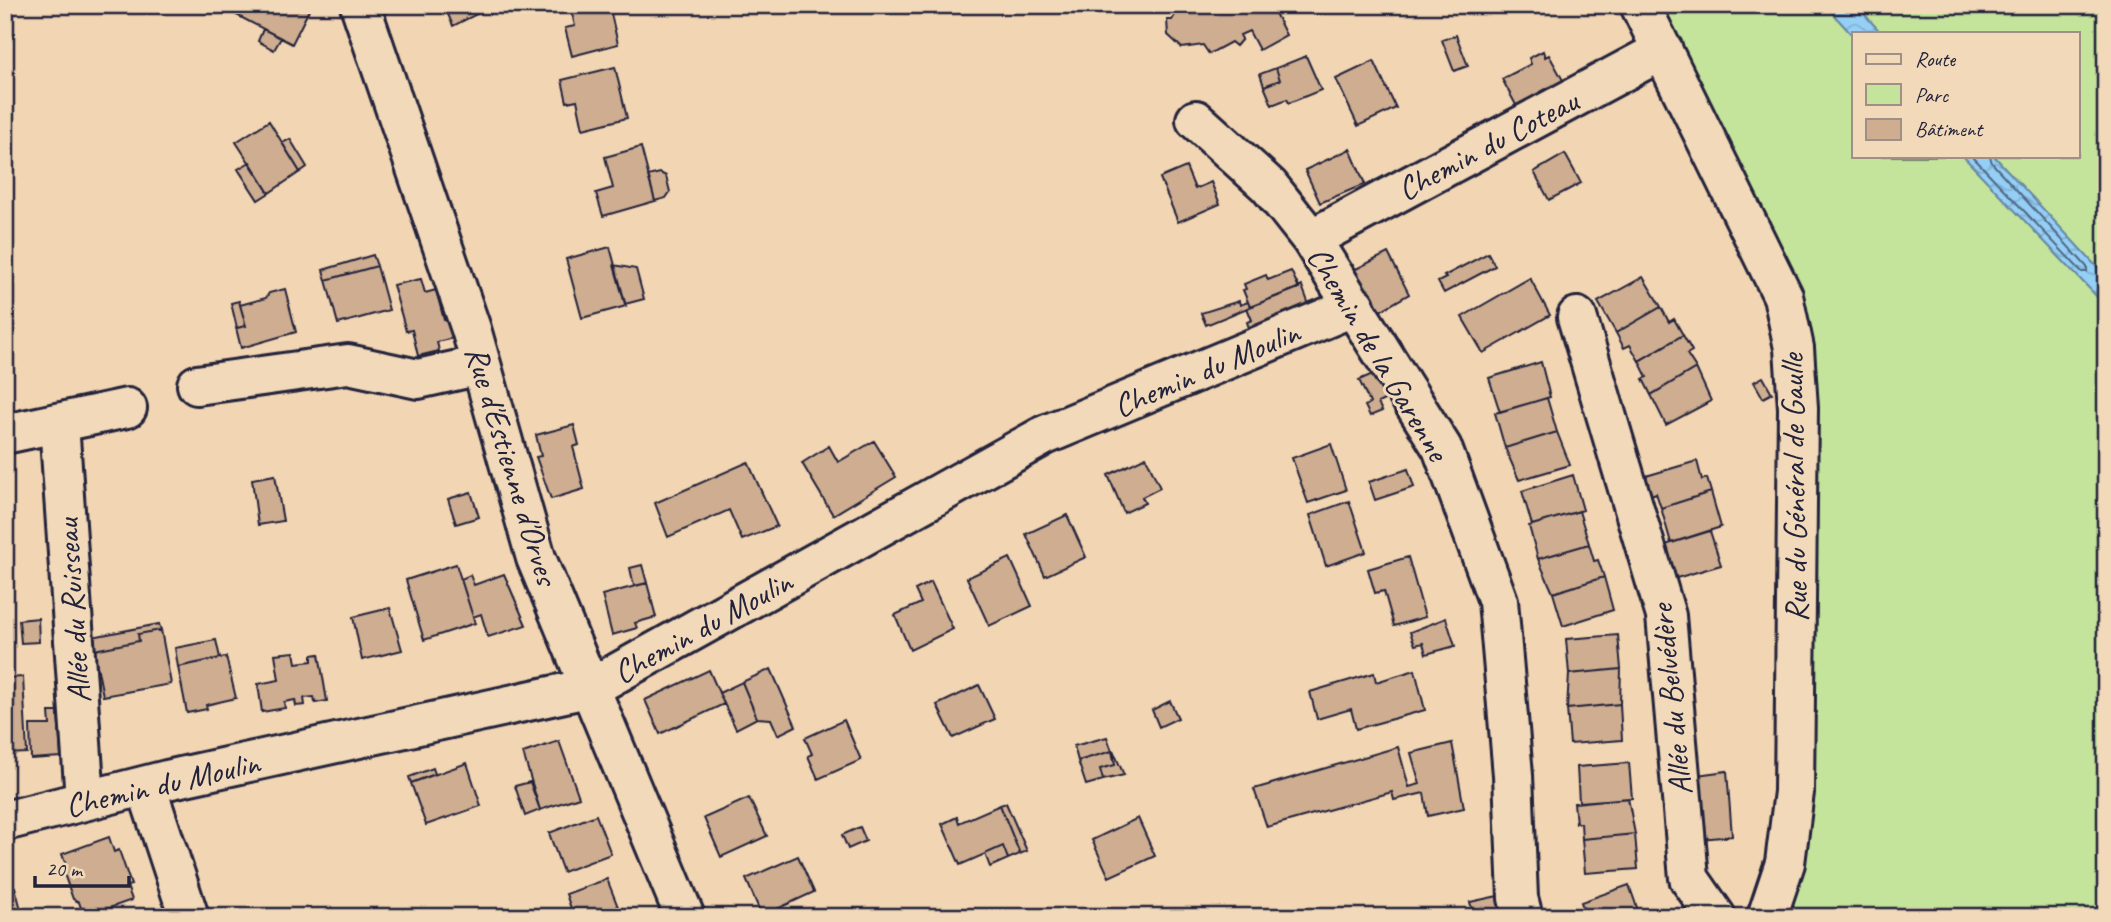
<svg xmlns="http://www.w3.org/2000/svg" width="2111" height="922" font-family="Caveat,sans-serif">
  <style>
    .green { fill: #c4e39b; stroke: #73826b; stroke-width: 2 }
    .water { fill: url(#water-waves); stroke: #678aab; stroke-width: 2 }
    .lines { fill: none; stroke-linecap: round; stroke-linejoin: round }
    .shore { stroke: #506785; stroke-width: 2 }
    .building { fill: #cead91; stroke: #22223b; stroke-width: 2 }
    .minor-casing { stroke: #22223b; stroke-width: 44 }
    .minor { stroke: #f1d9b9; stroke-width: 38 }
    .labels { text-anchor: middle; stroke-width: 6; stroke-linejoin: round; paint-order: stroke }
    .street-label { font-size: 33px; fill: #22223b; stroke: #f1d9b9 }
  </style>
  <defs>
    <pattern id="water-waves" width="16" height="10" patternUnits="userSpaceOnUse" patternTransform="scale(1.75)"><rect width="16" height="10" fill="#95cff5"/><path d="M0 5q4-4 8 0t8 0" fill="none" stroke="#80b1d3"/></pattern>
  </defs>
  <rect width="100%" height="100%" fill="#f2d5b3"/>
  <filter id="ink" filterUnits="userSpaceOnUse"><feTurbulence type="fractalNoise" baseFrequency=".0143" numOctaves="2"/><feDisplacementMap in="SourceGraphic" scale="14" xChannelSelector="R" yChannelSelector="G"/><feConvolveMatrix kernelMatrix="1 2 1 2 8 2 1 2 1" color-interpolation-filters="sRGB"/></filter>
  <g filter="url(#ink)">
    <!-- green -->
    <path class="green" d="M1640,5h185l29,32v119h109l143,150v611h-339l18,-54 9,-515z
      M1856,5h250v272l-112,-121h84v-123h-197z"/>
    <!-- water -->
    <path class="water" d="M1825,5h31l25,28h-27v4z
      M1963,156h31l112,121v29z"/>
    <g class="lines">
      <!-- shore -->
      <path class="shore" d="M1972,156l110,116h5v-5l-95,-104 -2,-7"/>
    </g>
    <!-- building -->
    <path class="building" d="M232,5h51l8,4 2,-4h8l8,5 -17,34 -63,-33z
      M444,5h47v2l-38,19z
      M570,5h39l9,39 -46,12 -7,-28 10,-2z
      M1195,5l9,8 13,-8h54l15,30 -27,15 -10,-19 -9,4 2,4 -6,7 -5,-4 -22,12 -6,-9 -21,3 -14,-13 -1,-15h5l7,-12z
      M263,29l18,9 -7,12 -16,-9z
      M1456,35l12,31 -14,5 -12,-31z
      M1543,51l2,6 4,-2 15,27 -47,25 -15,-28 29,-15 -2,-6z
      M1306,56l15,34 -32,13 -2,-4 -15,6 -8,-19 16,-6 -4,-12z
      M1374,61l22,47 -38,18 -22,-47z
      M615,67l12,51 -44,11 -6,-29 -10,2 -5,-22z
      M1276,68l4,12 -16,6 -4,-12z
      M269,121l31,51 -31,21 -33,-51z
      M290,139l17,28 -7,5 -18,-29z
      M641,147l14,54 -52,15 -7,-23 17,-5 -8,-31z
      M1350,149l15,35 -45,19 -15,-33z
      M1565,154l16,29 -32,17 -15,-28z
      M250,162l19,31 -11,7 -20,-31z
      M1186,167l9,22 16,-7 9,22 -42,18 -18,-44z
      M660,173l6,3 4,16 -4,6 -11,3 -7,-25z
      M610,247l16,59 -44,12 -16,-59z
      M1388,253l21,41 -29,17 -7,-14 -8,3 -22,-30 10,-5 3,4z
      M1488,253l7,13 -51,27 -6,-11 8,-4 -2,-2z
      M373,255l4,11 -51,14 -3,-10z
      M614,265l22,4 8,30 -19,5z
      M377,266l12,44 -51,14 -12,-44z
      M1291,271l8,17 -49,19 -7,-17 3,-1 -2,-5 22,-9 2,5z
      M1643,277l18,30 -45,26 -18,-31z
      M1530,278l20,37 -67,38 -21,-36z
      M421,279l4,14 11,-3 8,30 7,-2 6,19 -20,5 2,9 -21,5 -6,-26 -6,1 -13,-46z
      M1302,286l9,24 -60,24 -4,-12 5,-2 -5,-12z
      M285,289l11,43 -55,16 -5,-20 10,-2 -6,-21 26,-7 3,-5z
      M239,301l7,25 -9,2 -6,-25z
      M1239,301l1,4 8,-3 2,5 -44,18 -5,-12z
      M1661,307l8,15 5,-3 9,16 -44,26 -9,-16 -6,3 -8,-15z
      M1683,335l9,16 -5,3 9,14 -45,27 -8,-16 4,-2 -8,-16z
      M1541,362l9,35 -50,15 -11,-34z
      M1696,368l15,33 -45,24 -15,-30z
      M1375,373l13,25 -10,5 4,8 -12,5 -5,-10 5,-3 -11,-23z
      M1763,377l9,16 -9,5 -9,-16z
      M1547,398l10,34 -52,16 -10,-35z
      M574,425l5,20 -6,2 11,42 -33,10 -15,-42 5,-1 -5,-21z
      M1557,432l13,33 -51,15 -14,-32z
      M874,441l22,36 -63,38 -31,-52 27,-17 9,16z
      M1331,444l15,46 -38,13 -16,-45z
      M1146,457l14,31 -18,9 3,6 -21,10 -16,-38z
      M1697,461l5,19 5,-2 4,14 -50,16 -5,-15 -5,2 -5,-19z
      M748,462l29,64 -35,14 -13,-30 -61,27 -13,-34z
      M1408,469l6,18 -39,13 -6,-18z
      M275,475l8,46 -25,4 -6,-46z
      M1573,475l10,35 -51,15 -10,-34z
      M471,492l8,25 -23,7 -8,-25z
      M1711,492l10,35 -50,16 -10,-35z
      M1349,501l17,51 -40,14 -16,-51z
      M1579,511l10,33 -51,15 -9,-33z
      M1067,515l19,42 -41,19 -19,-42z
      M1710,531l11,34 -48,14 -11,-33z
      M1589,544l5,17 4,-1 6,17 -51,16 -15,-34z
      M1408,557l17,60 -31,9 -10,-35 -9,2 -7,-24z
      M1010,558l22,48 -43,20 -22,-48z
      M456,564l19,59 -51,17 -18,-60z
      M642,565l5,18 -13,3 -4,-18z
      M504,574l22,51 -38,12 -7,-23 -8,3 -12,-38 9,-4 4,10z
      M1604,577l9,33 -50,16 -10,-33z
      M931,582l22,47 -43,21 -15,-35 26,-12 -6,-13z
      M647,583l9,34 -21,6 2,5 -25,7 -10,-40z
      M390,608l12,42 -40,10 -9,-43z
      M38,618l1,24 -18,1 -2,-23z
      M1446,618l9,28 -29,8 -3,-11 -8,2 -5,-13z
      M159,624l2,6 -23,4 1,7 -45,9 -2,-13z
      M161,630l10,54 -68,12 -9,-46 45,-9 -1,-7z
      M1618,635l3,34 -52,5 -3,-35z
      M216,640l4,18 -42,9 -3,-19z
      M294,652l2,11 16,-2v-6l7,-1 8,47 -12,2 -1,-6 -10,1 1,7 -9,1 -1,-6 -11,2 1,6 -23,4 -4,-28 21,-4 -4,-26z
      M226,657l10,41 -30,7 1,4 -20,4 -9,-46z
      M771,669l25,57 -18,9 -7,-16 -14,-1 -15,-36z
      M1621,669l-1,35 -53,5 2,-35z
      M709,670l15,34 -64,30 -15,-34z
      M1415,670l10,40 -69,19 -5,-20 -34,10 -7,-27 64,-19 2,9z
      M23,677l4,76 -22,1v-76z
      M742,682l15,36 -21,11 -17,-36z
      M979,685l16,34 -42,19 -16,-33z
      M1170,701l8,17 -19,9 -7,-17z
      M1620,704l2,36 -52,4 -3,-35z
      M49,712h9l3,45 -30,2 -1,-34h20z
      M844,720l17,40 -43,19 -10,-23 4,-2 -7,-16z
      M1107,737l5,14 -34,10 -4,-15z
      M559,741l20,56 -39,13 -17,-57z
      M1452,743l12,65 -36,8 -4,-23 -30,7 -2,-8 -125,35 -13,-38 144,-42 11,40 11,-3 -9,-31z
      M1113,750l11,25 -21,5 -3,-11 15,-4z
      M1112,751l3,14 -15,4 3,11 -17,5 -8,-24z
      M467,763l14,43 -55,19 -15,-42z
      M1629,763l3,35 -53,4 -2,-35z
      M433,768l2,6 -24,9 -2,-6z
      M1727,771l5,65 -31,3 -5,-64z
      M530,782l10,28 -15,6 -10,-30z
      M749,798l18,38 -46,21 -17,-39z
      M1628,798l7,36 -53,5 -1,-16h-5l-2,-20z
      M1006,803l21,48 -7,3 -20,-49z
      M1000,805l20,49 -12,5 -5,-13 -43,19 -18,-41 15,-7 2,6z
      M596,815l15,39 -48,18 -14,-39z
      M1138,818l17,38 -46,21 -17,-37z
      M860,827l6,14 -18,8 -6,-14z
      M1635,834l3,35 -53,4 -3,-34z
      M109,837l5,15 5,-2 12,35 -4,1 5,14 -48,17 -5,-15 -6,-3 -10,-28 3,-6 -4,-11z
      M1003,846l5,13 -18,8 -5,-13z
      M798,856l16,36 -52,24 -16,-37z
      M607,879l15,38h-48l-8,-23z
      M1629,885l11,31 -54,1 -5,-15z
      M15,887l8,30h-18v-27z
      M1498,896l4,17 -28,4 -4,-15z"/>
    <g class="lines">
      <!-- minor casing -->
      <g class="minor-casing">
        <path id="minor" d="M360,5l111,324 65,229 149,359
          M1640,5l143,291 11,52 4,60 -4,384 -9,71 -18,54
          M1196,120l73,66 42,53 131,209 56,153 15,174 5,123 5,19
          M1311,239l352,-189
          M1577,317l89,299 23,262 27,39
          M197,385l151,-21 70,15 63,-14
          M59,423l26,377
          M5,434l122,-26
          M146,786l43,131
          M5,821l162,-41 425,-93 453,-252 310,-129"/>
      </g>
      <!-- minor -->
      <use href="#minor" class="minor"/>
    </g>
  </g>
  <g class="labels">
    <!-- street labels -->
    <g class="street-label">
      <text transform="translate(1487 144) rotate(-28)" y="12">Chemin du Coteau</text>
      <text transform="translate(1379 353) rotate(59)" y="12">Chemin de la Garenne</text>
      <text transform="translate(1206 368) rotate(-23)" y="12">Chemin du Moulin</text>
      <text transform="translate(513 465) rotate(73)" y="12">Rue d'Estienne d'Orves</text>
      <text transform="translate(1793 488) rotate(-91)" y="12">Rue du Général de Gaulle</text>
      <text transform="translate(72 611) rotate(-94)" y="12">Allée du Ruisseau</text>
      <text transform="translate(702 626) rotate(-29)" y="12">Chemin du Moulin</text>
      <text transform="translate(1670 700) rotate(-96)" y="12">Allée du Belvédère</text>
      <text transform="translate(162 783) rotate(-13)" y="12">Chemin du Moulin</text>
    </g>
  </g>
  <!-- margin -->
  <rect width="2111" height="922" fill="none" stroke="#f1d9b9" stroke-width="28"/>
  <rect x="14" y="14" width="2083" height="894" fill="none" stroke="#22223b" stroke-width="2.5" filter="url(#ink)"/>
  <!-- legend -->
  <rect x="1852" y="32" width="228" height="126" fill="#f1d9b9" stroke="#9e9087" stroke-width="2"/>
  <rect x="1866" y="54" width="35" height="10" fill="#f1d9b9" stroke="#9e9087" stroke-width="2"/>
  <text x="1915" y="66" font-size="21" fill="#22223b">Route</text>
  <rect x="1866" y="84" width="35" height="21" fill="#c4e39b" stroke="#9e9087" stroke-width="2"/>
  <text x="1915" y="102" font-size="21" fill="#22223b">Parc</text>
  <rect x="1866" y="119" width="35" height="21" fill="#cead91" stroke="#9e9087" stroke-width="2"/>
  <text x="1915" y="136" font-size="21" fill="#22223b">Bâtiment</text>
  <!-- scale -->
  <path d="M35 876v10h94v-10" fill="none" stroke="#22223b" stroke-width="3.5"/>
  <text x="46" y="876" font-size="21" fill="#22223b" stroke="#f1d9b9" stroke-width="5" paint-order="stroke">20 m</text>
</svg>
